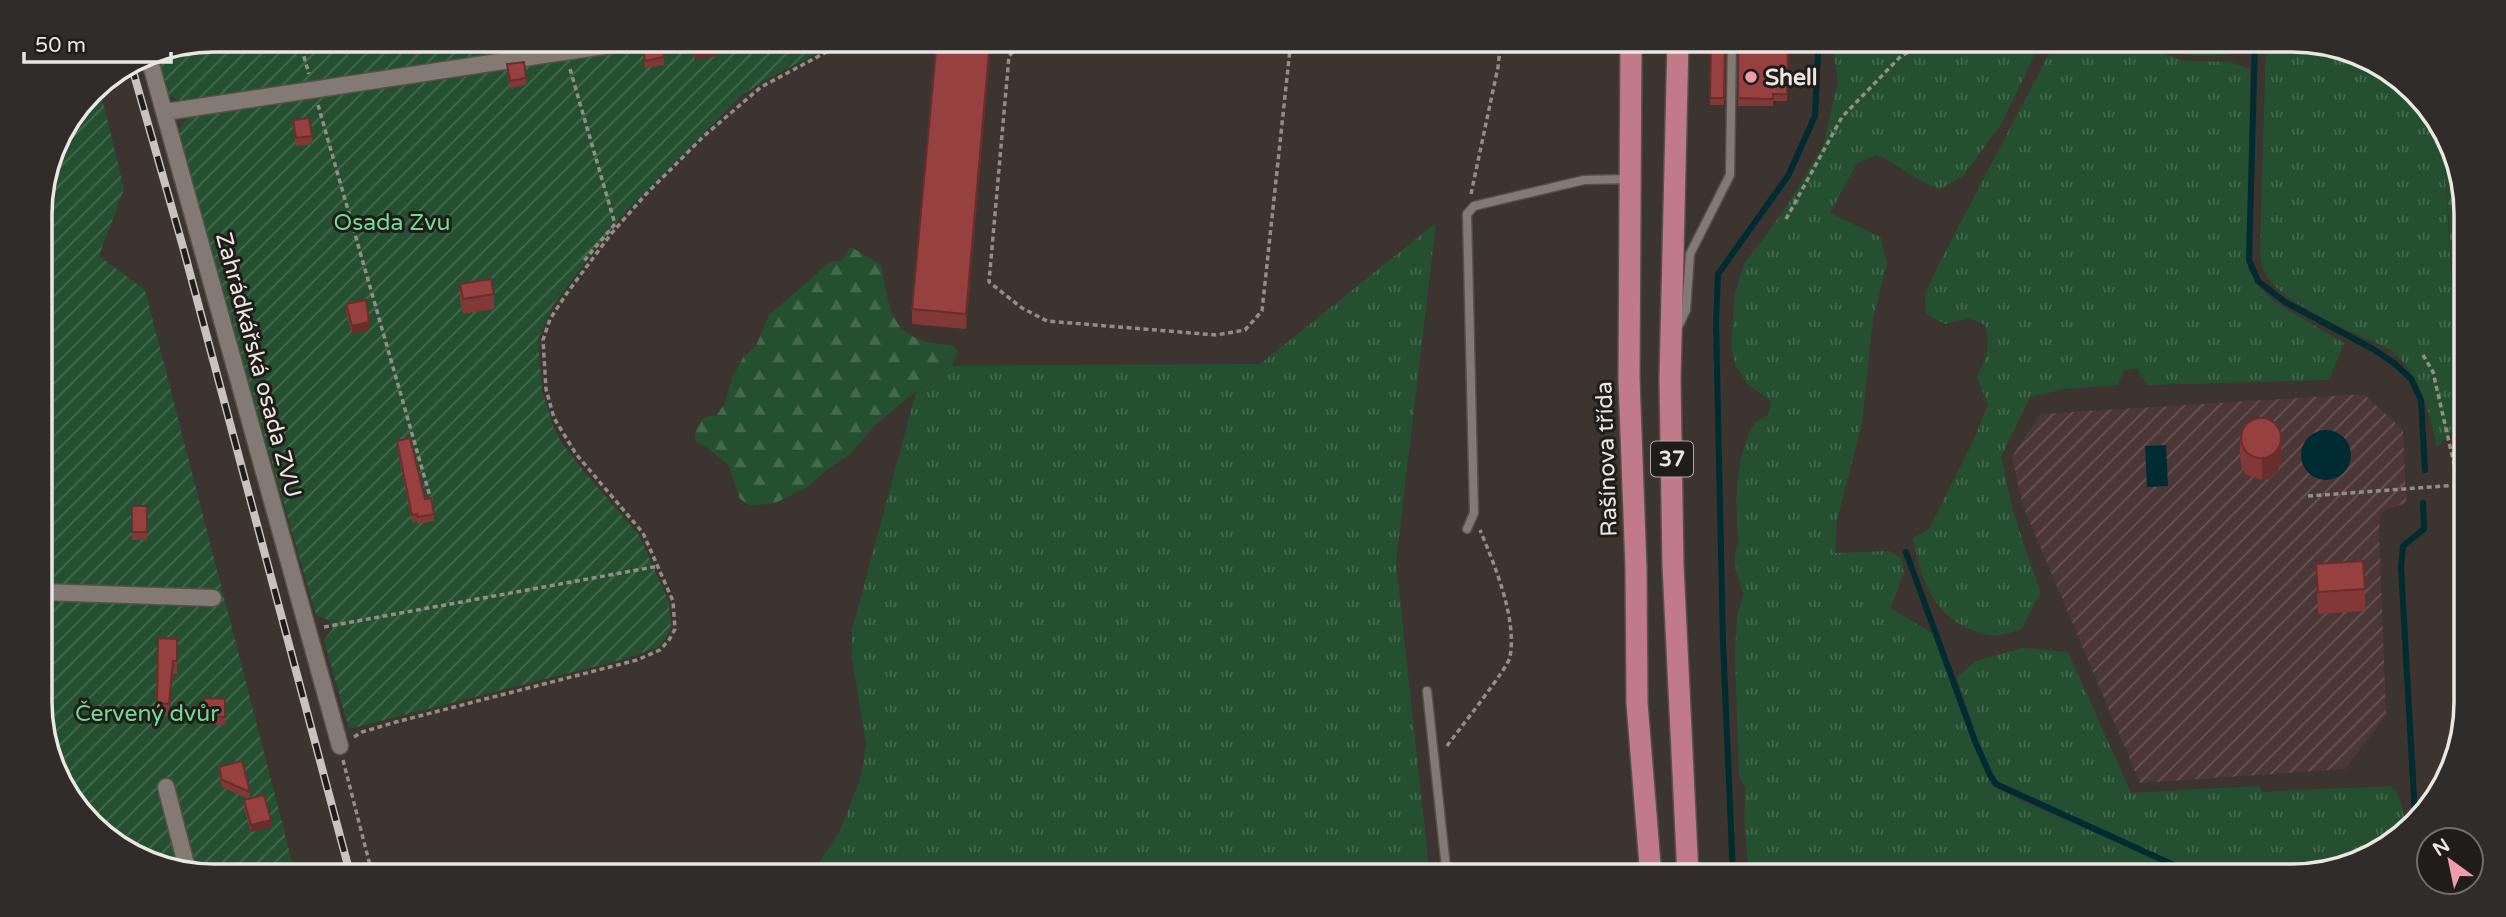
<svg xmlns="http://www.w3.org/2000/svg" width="2506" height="917" font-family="'Varela Round',sans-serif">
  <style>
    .industrial { fill: url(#industrial-furrows) }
    .grass { fill: url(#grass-tufts) }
    .forest { fill: url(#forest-firs) }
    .garden { fill: url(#garden-furrows) }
    .water { fill: #002b31 }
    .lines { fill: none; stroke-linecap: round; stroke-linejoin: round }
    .stream { stroke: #002b31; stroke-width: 6 }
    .lane-casing { stroke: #56504b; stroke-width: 11 }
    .street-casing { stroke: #56504b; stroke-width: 19 }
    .primary-casing { stroke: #56504b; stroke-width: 24 }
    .path { stroke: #938c87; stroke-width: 3.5; stroke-dasharray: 5 3.5; stroke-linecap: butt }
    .lane { stroke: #837a73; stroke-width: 8 }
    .street { stroke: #837a73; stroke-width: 16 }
    .primary { stroke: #c17a88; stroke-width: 21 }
    .rail-casing { stroke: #c9c3bf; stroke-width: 8 }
    .rail { stroke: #201c19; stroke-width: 5; stroke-dasharray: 16; stroke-linecap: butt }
    .wall { fill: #813836 }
    .shaded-wall { fill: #692e2c }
    .building { fill: #96413f; stroke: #692e2c; stroke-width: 2 }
    .poi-dot { fill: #f29aae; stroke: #201c19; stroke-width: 2.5 }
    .labels { text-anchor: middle; stroke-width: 6; stroke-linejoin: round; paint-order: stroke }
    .shield { fill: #201c19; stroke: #aea9a6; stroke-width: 2 }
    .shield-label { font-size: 21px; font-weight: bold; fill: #ebe6e2 }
    .poi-label { font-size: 23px; font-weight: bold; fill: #ebe6e2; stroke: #201c19; text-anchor: start }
    .park-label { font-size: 23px; fill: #71db91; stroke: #201c19 }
    .street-label { font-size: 23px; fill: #ebe6e2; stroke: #201c19 }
    .rim { fill: none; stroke: #ebe6e2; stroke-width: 3.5 }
  </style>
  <defs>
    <pattern id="industrial-furrows" width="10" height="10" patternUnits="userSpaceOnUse" patternTransform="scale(1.75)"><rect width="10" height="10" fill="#4c3737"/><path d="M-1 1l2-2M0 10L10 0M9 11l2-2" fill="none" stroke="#665454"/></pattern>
    <pattern id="grass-tufts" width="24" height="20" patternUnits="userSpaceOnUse" patternTransform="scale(1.75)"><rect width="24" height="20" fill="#245031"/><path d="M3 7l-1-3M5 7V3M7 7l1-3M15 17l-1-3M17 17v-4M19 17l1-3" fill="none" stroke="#44694f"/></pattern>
    <pattern id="forest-firs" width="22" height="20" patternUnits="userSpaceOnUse" patternTransform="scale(1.75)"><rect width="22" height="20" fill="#245031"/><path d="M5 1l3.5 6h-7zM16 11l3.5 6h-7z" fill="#44694f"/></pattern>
    <pattern id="garden-furrows" width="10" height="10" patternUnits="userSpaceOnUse" patternTransform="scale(1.75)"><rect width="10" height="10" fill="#245031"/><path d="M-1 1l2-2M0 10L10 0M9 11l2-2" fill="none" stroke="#44694f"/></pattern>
  </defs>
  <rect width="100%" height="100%" fill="#3c342e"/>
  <!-- industrial -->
  <path class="industrial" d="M2364,394l39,36 3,73 -17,5 -8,6 -2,17 7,184 -41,54 -205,14 -117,-277 -11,-49 28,-43z"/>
  <!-- grass -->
  <path class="grass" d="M1832,40h211l-5,7 -36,76 -39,53 -23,13c-24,-7 -41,-25 -63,-34l-20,8 -27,50 50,24 7,26 -14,56 -11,104 -25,97 -2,33 54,-2 12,7 3,15 -14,35 45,27 41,116 16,35 35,17 167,73h-445l-5,-59 2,-29 -7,-10 -4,-124 2,-39 7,-21c-6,-14 -14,-35 -6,-51 -2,-35 -4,-70 9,-104 2,-4 4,-12 7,-15 11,-10 18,-5 16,-24l-22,-15 -12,-19 -5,-20 4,-52 9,-30 41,-55 38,-63 15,-64z
    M2059,40h68l57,21 46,1 20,7 -2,200 11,18 17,16 68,40 -15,37 -182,5 -10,-17 -12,2 -8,15 -52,4 -35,8 -29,60 11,50 15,48 14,37 -20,38c-10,2 -23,7 -33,5 -52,-12 -66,-50 -75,-97l16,-9 45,-90 14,-34 -11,-28c9,-17 14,-33 8,-52l-16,-7 -24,6 -19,-10 -1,-20 17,-36 108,-206z
    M2143,40h105l-9,13c-41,5 -58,5 -96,-13z
    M2266,40h25l56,9 76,51 20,45 18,277 -24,25c-8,-38 -16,-71 -46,-97 -34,-17 -105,-43 -125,-75 -4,-6 -5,-15 -6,-21z
    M1436,223l-40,339 34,315h-620l31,-48 20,-53 5,-32 -14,-86v-28l64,-238 36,-26 308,-2z
    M2022,648l46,4 63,141 129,-7 1,6 130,-6 8,10 8,32 -9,12 -96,36h-96l-183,-77 -28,-18 -16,-38 -22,-66 19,-16z"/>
  <!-- forest -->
  <path class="forest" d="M2444,146l20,46 -3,217z
    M851,247l30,18c6,25 6,61 35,73 11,5 26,6 38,8l4,7 -6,13 -37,26 -42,35 -24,28 -24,16 -17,16 -35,17 -24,1 -9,-6 -11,-34 -26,-20 -8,-4c0,-14 5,-27 21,-25l9,-13 7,-25 12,-22 12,-10 13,-31 61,-53 11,-1z"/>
  <!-- garden -->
  <path class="garden" d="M215,40h628l-76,39 -25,16 -123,124 -66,86 -15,34 4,51 12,38 8,16 24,30 53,61 30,67 2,25 -5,11 -8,9 -34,12 -275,70 -25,-89 8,-10 -2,-9 -14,-6 -140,-483 13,-15 -3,-13 -22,-11 -12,-40z
    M99,85l25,104 -25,67 46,34 151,587h-81l-56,-9 -75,-50 -40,-82 -3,-533 17,-66z"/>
  <!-- water -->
  <path class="water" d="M2301 455a25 25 0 1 1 50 0a25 25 0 1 1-50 0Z
    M2166,445l2,41 -21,1 -2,-41z"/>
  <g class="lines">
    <!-- stream -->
    <path class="stream" d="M2255,40l-6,220 9,21 27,21 88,47 21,14 17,16 10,21 4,70
      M1906,552l69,189 15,34 6,9 202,92
      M2415,816l-14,-249 2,-21 21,-17 -1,-26
      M1733,876l-10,-234 -7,-319 2,-49 70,-98 27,-60 3,-62 -6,-14"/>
    <!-- lane casing -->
    <g class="lane-casing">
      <path id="lane" d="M1678,327l8,-17 4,-56 40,-79 2,-135
        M1467,529l7,-16 -7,-299 7,-8 110,-26 46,-1
        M1427,691l20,186"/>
    </g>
    <!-- street casing -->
    <g class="street-casing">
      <path id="street" d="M148,54l192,692
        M165,112l479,-72
        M43,592l170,6
        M166,787l22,85"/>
    </g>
    <!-- primary casing -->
    <g class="primary-casing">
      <path id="primary" d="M1631,40l-2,339 7,189 1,135 14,174
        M1678,40l-8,340 3,185 15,311"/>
    </g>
    <!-- path -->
    <path class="path" d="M299,40l10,34
      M1025,40l-16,16 -20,226 33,26 25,13 169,14 29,-5 17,-19 29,-271
      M570,69l45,155 -32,38
      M318,105l113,395
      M1471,194l27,-127 3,-27
      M1786,219l56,-102 59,-61 31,-16
      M2423,355l10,17 27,118
      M2308,496l150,-11 2,-5
      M324,627l335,-61
      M354,737l8,-5 34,-10 241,-62 23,-10 9,-10 6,-11 -2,-28 -30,-68 -67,-79 -22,-36 -8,-29 -3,-49 7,-21 17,-26 44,-59 36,-41 57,-57 57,-49 88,-47
      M1447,746c10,-14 61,-78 63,-89 7,-39 -15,-91 -30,-127
      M343,760l30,117"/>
    <!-- lane -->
    <use href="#lane" class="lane"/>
    <!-- street -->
    <use href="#street" class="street"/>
    <!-- primary -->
    <use href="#primary" class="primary"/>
    <!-- rail casing -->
    <g class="rail-casing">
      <path id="rail" d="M131,64l52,183 168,630"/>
    </g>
    <!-- rail -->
    <use href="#rail" class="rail"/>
  </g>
  <!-- wall -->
  <path class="wall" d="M411,40h19l1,12 -17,3z
    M692,40h23l2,16 -22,4z
    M991,40l-25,289 -54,-5v-15z
    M1711,44h14l-1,61h-14z
    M1738,44l50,4 -1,53h-14v5h-35z
    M642,45l22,12v8l-19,3z
    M507,64l19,14v7l-16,3 -3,-16z
    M293,120l19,16v8l-16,2 -3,-18z
    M460,284l34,10v15l-31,5 -3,-15z
    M346,304l23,26 -17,4 -6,-22z
    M2240,436l41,27 -4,9 -8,7 -7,1 -16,-5 -4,-7 -2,-10z
    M397,441l28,58 9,15v7l-16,3 -1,-2h-5l-15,-74z
    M132,506h15v34h-15z
    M2316,564l49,25v22l-47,3z
    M158,638l19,1v35h-4l-4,42h-12z
    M204,698l21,1v26l-22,-1z
    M219,767l31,25v7l21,28 -20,5 -7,-24v-8l5,-1 -27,-12 -3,-12z"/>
  <!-- shaded-wall -->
  <path class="shaded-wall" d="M990,40h1l-25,289v-15z
    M717,48v8l-22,4v-7z
    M369,322v8l-17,4v-8z
    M2281,441v22l-4,9 -8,7 -7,1v-21z
    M173,661v13l-4,42v-12z
    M271,820v7l-20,5v-7z"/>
  <!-- building -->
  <path class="building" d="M412,40h18l1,5 -17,2z
    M693,40h22l2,8 -22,5z
    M937,40h53l-24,274 -54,-5z
    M661,42l3,15 -19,4 -3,-16z
    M1711,44h14l-1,54h-14z
    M1738,44l36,1v3h14l-1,46h-14v5l-35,-1z
    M524,62l2,16 -16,3 -3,-17z
    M309,118l3,18 -16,2 -3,-18z
    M491,279l3,15 -31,5 -3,-15z
    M366,300l3,22 -17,4 -6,-22z
    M2241 438a20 20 0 1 1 40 0a20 20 0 1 1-40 0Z
    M410,438l15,61 6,-1 3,16 -16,3 -1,-3 -5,1 -15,-74z
    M132,506h15v26h-15z
    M2363,561l2,28 -47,3 -2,-28z
    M158,638l19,1v22h-4l-4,43 -12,-1z
    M204,698l21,1v18l-22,-1z
    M242,761l8,31 -28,-12 -3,-13z
    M264,795l7,25 -20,5 -7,-25z"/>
  <!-- markers -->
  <circle class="poi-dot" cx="1751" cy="77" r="7"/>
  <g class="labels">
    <!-- shield labels -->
    <rect class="shield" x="1651" y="441.5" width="42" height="35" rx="5"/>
    <g class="shield-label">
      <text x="1672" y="466">37</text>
    </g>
    <!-- poi labels -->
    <g class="poi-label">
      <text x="1765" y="85">Shell</text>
    </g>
    <!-- park labels -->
    <g class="park-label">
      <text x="392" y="230">Osada Zvu</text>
      <text x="147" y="721">Červený dvůr</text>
    </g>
    <!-- street labels -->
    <g class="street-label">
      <text transform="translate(259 365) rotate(75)" y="8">Zahrádkářská osada ZVU</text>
      <text transform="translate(1606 459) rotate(-92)" y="8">Rašínova třída</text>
    </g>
  </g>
  <!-- crop -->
  <path d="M0 0H2506V917H0ZM214 52H2292A162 162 0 0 1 2454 214V702A162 162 0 0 1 2292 864H214A162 162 0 0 1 52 702V214A162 162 0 0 1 214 52Z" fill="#302c29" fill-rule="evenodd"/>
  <path class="rim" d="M214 52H2292A162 162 0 0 1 2454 214V702A162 162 0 0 1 2292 864H214A162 162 0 0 1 52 702V214A162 162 0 0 1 214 52Z"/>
  <!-- north arrow -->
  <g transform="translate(2450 861) rotate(327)"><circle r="33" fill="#201c19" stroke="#716d69" stroke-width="2"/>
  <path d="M0-5L12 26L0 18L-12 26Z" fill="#f29aae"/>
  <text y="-10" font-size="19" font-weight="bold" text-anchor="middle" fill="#ebe6e2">N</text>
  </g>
  <!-- scale -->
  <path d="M24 52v10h147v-10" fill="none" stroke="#ebe6e2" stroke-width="3.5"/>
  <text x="35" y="52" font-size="21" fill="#ebe6e2" stroke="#201c19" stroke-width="5" paint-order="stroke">50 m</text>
</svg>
